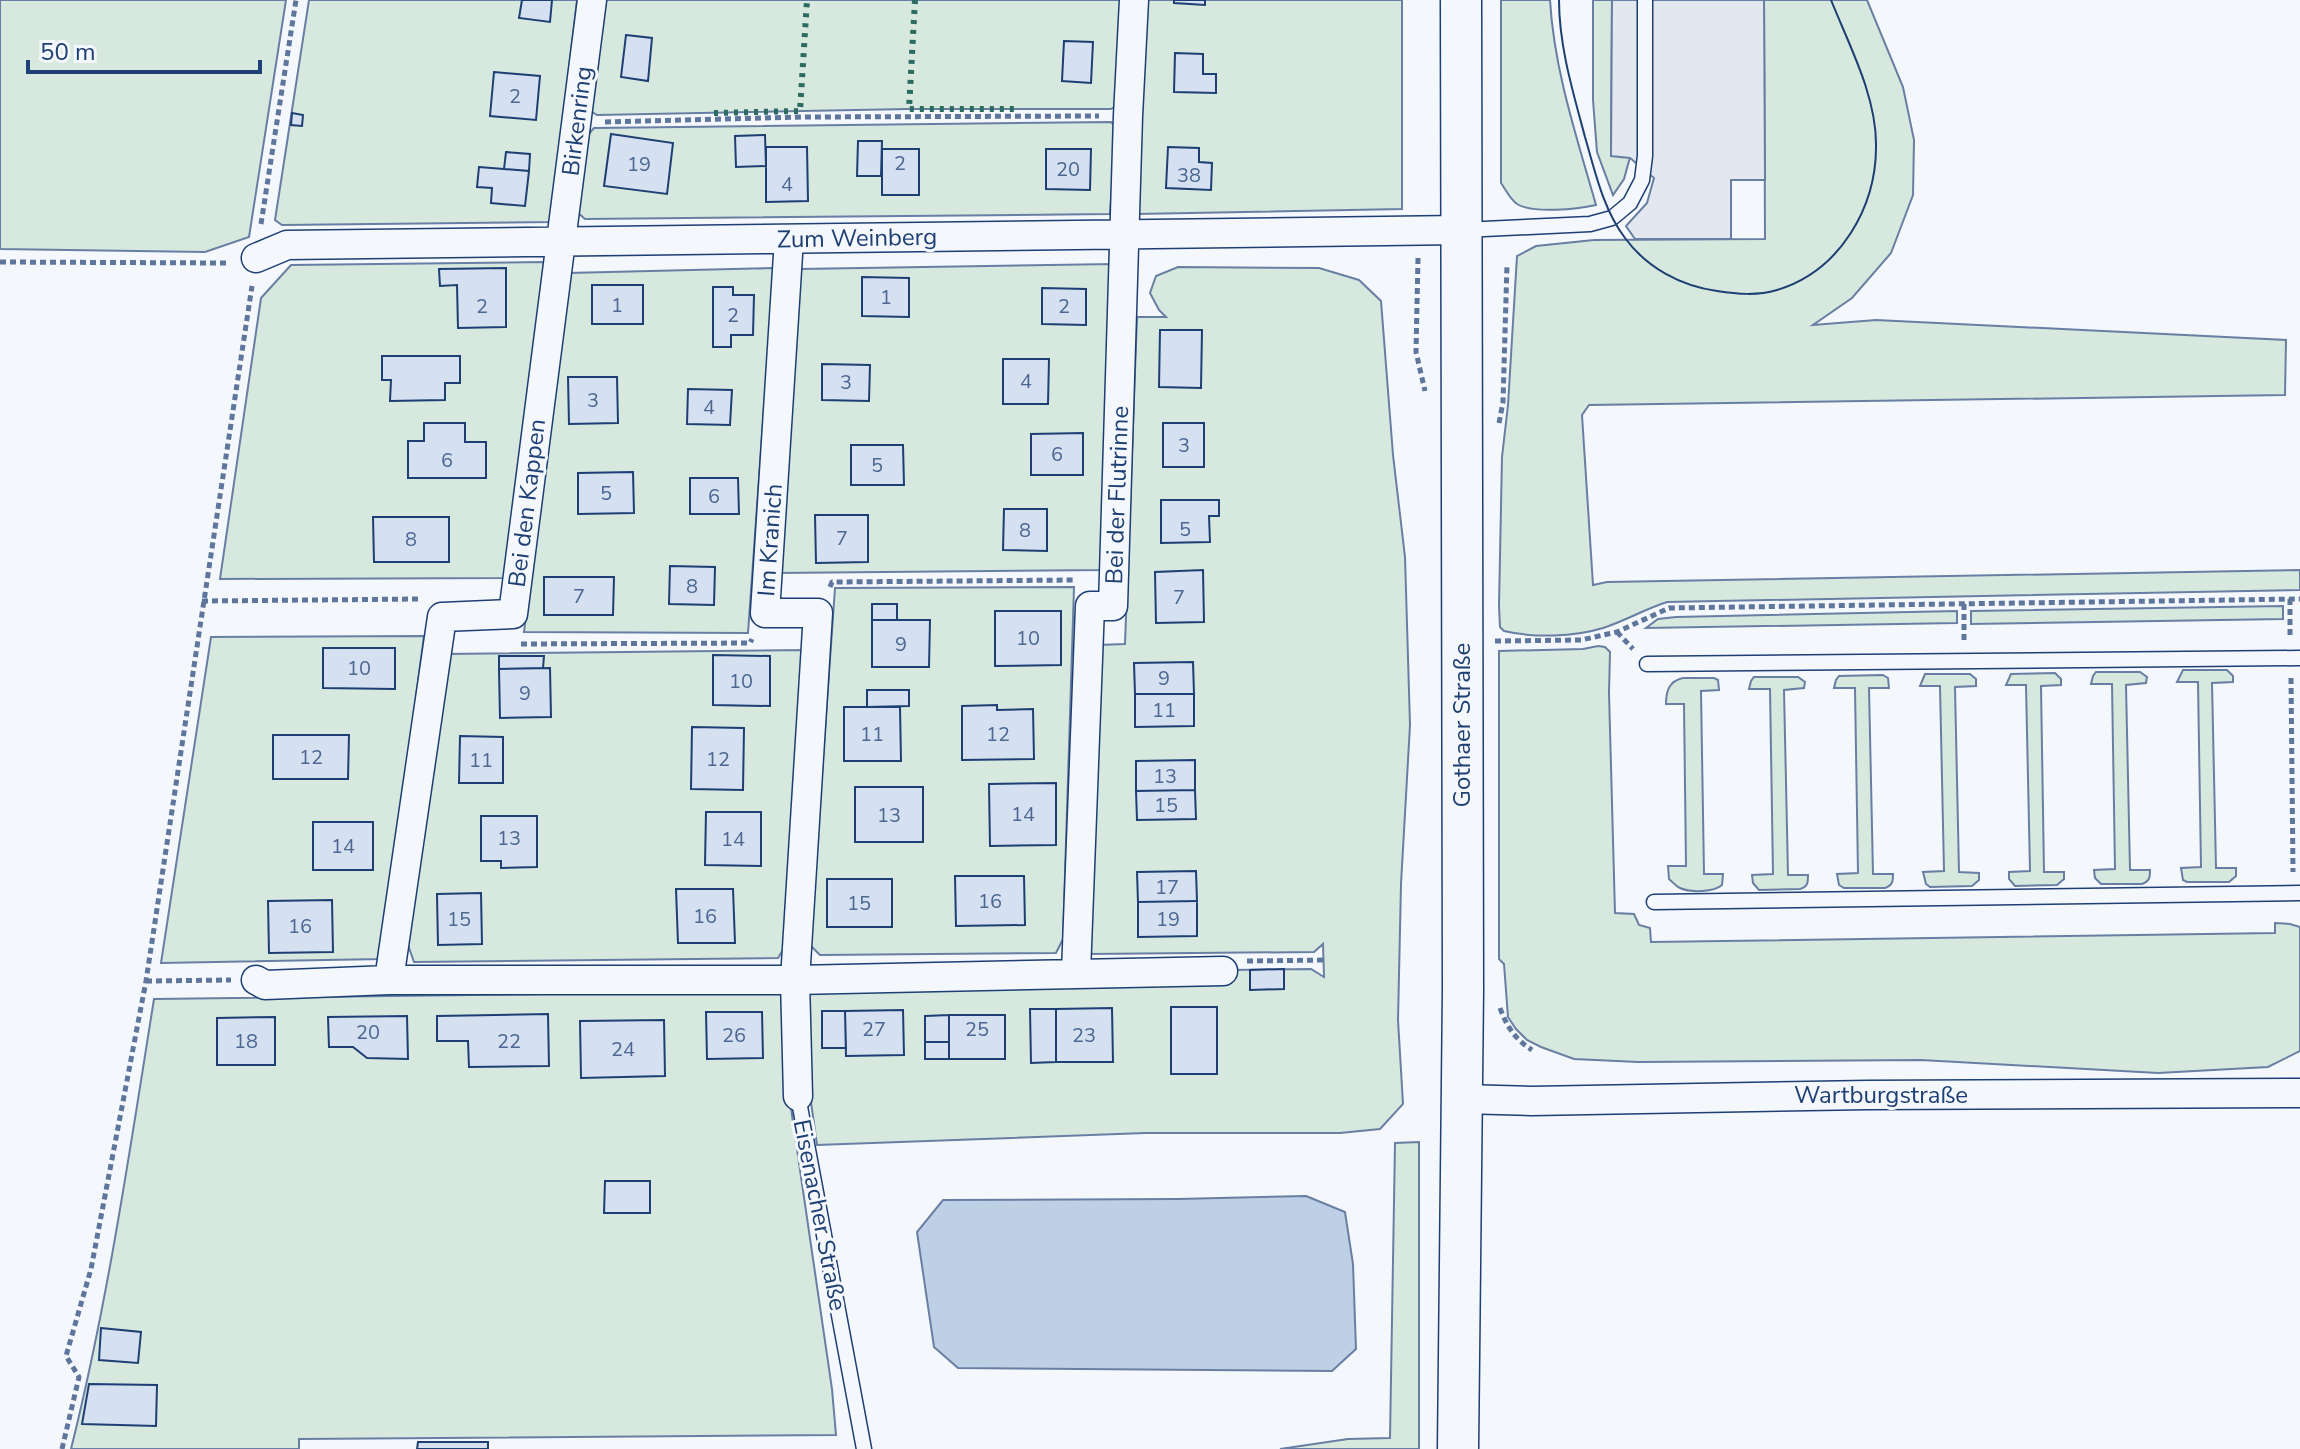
<svg xmlns="http://www.w3.org/2000/svg" width="2300" height="1449" font-family="'Nunito Sans',sans-serif">
  <style>
    .green { fill: #d7e8df; stroke: #687fa3; stroke-width: 2 }
    .parking { fill: #e3e8f0; stroke: #687fa3; stroke-width: 2 }
    .water { fill: #bed0e5; stroke: #687fa3; stroke-width: 2 }
    .building { fill: #d5e0f0; stroke: #1d3f73; stroke-width: 2 }
    .lines { fill: none; stroke-linecap: round; stroke-linejoin: round }
    .lane-casing { stroke: #1d3f73; stroke-width: 17 }
    .street-casing { stroke: #1d3f73; stroke-width: 31 }
    .secondary-casing { stroke: #1d3f73; stroke-width: 43 }
    .path { stroke: #5e769c; stroke-width: 5; stroke-dasharray: 6 4; stroke-linecap: butt }
    .lane { stroke: #f4f7fb; stroke-width: 14 }
    .street { stroke: #f4f7fb; stroke-width: 28 }
    .secondary { stroke: #f4f7fb; stroke-width: 40 }
    .tram { stroke: #1d3f73; stroke-width: 2 }
    .hedge { stroke: #2c6c60; stroke-width: 6; stroke-dasharray: 4 6; stroke-linecap: butt }
    .labels { text-anchor: middle; stroke-width: 6; stroke-linejoin: round; paint-order: stroke }
    .number-label { font-size: 20px; fill: #4b6792 }
    .street-label { font-size: 24px; fill: #1d3f73; stroke: #f4f7fb }
  </style>
  <rect width="100%" height="100%" fill="#f4f7fb"/>
  <!-- green -->
  <path class="green" d="M0,0h286l-37,237 -44,15 -205,-3z
    M309,0h268l-26,222 -269,3 -7,-5z
    M602,0h521l-4,104 -8,5h-202l-312,6 -8,-5z
    M1145,0h257v209l-266,5z
    M1501,0h49c4,70 27,138 46,205 -18,4 -63,9 -79,-1 -7,-5 -11,-14 -16,-21z
    M1593,0h19l-1,155 19,2 -6,22 -11,16 -16,-43 -4,-52z
    M1764,0h103l36,87 11,53 -1,55 -22,58 -39,45 -39,27 63,-5 410,20 -1,55 -696,10 -7,10 11,170 14,-3 693,-12v20l-633,12c-22,7 -42,19 -64,26 -29,9 -69,10 -99,3l-4,-4 -1,-21 3,-149 6,-52 9,-149 19,-10 58,-6 171,-1z
    M1111,122l5,5 -6,87 -525,5 -9,-8 11,-75 7,-8z
    M544,262l-39,316 -285,1 41,-281 30,-33z
    M1113,264l-10,306 -326,3 23,-304z
    M1178,267l141,1 40,12 22,21 12,154 12,102 5,168 -9,159 -3,136 5,84 -23,25 -40,4h-195l-328,12 -8,-57 -3,-91 5,-7 417,-5v-15l83,-1 13,8 -1,-33 -9,8 -226,2 10,-309 27,-1 12,-327h29l-7,-7 -9,-17 6,-17z
    M774,268l-26,365 -224,-1 44,-359z
    M1074,587l-11,352 -7,14 -236,2 -10,-10 25,-357z
    M2283,606v13l-312,5v-13z
    M1957,611v12l-311,5 12,-9 18,-2z
    M424,636l-42,323 -221,4 50,-326z
    M1598,646l7,1 5,5 -1,41 6,220 19,1 5,11 11,3 1,14 624,-9v-10l15,1 10,3v124l-32,16 -110,6 -237,-13 -283,2 -64,-3 -33,-12 -14,-7 -11,-11 -8,-12 -4,-53 -5,-5v-308l84,-2z
    M806,650l-20,295 -8,13 -364,4 -6,-17 38,-291z
    M2183,670h44l6,6v6l-21,1 4,185h20v8l-7,6h-42l-4,-2 -2,-12 20,-1 -3,-185h-21z
    M2096,672h44l7,5 -1,6 -20,2 4,185h20c0,7 0,11 -8,14h-41l-6,-6 -1,-8 21,-1 -3,-185h-21l2,-8z
    M2055,673l6,6v6l-20,1 3,186h20v7l-7,6 -42,1 -6,-7v-7l21,-1 -4,-186h-20l5,-11z
    M1925,674h45l6,5v7l-21,1 4,185 20,1v7l-7,6 -42,1 -4,-3 -3,-12 21,-1 -4,-185h-20z
    M1883,675l5,3 1,10h-20l4,186h20c0,7 0,11 -8,14h-41l-5,-3 -2,-11 21,-1 -3,-185h-21l2,-8 3,-4z
    M1754,677h44l7,5 -1,6 -20,2 4,185h20c0,7 0,12 -8,14l-41,1 -6,-7 -1,-8 21,-1 -3,-185h-21l2,-8z
    M1683,678h31l4,2 1,10 -18,1 3,183h19l-1,11c-8,7 -31,8 -42,3 -5,-2 -7,-6 -11,-9l-1,-13h18l-2,-162h-18c0,-13 3,-23 17,-26z
    M778,991l6,8 2,75 46,315 4,46 -537,4v10h-228c37,-148 59,-300 83,-450z
    M1419,1142v307h-139l68,-10 42,-1 5,-295z"/>
  <!-- parking -->
  <path class="parking" d="M1612,0h152l1,180h-34v59h-96l-9,-13 21,-23 7,-25 -24,-20 -19,-2z"/>
  <!-- water -->
  <path class="water" d="M1306,1196l39,16 8,52 3,85 -24,22 -374,-3 -24,-21 -17,-115 26,-32 235,-1z"/>
  <!-- building -->
  <path class="building" d="M522,0h30l-2,22 -31,-4z
    M1174,0h31v5l-31,-2z
    M626,35l26,3 -4,43 -27,-4z
    M1064,41l29,1 -2,41 -29,-2z
    M1175,53l28,1v20h13v19l-42,-1z
    M494,72l46,4 -4,44 -46,-4z
    M292,113l11,2 -1,11 -11,-1z
    M611,134l62,9 -6,51 -63,-8z
    M765,135l1,31 -30,1 -1,-31z
    M858,141h24l-1,35h-24z
    M766,147h41l1,54 -42,1z
    M1168,147l31,1v14l13,1 -1,27 -45,-2z
    M882,149h37v46h-37z
    M1046,149h45l-1,41 -44,-1z
    M506,152l24,2 -1,17 -25,-2z
    M479,167l50,4 -4,35 -34,-3 1,-15 -15,-1z
    M506,268v59l-48,1 -1,-43 -17,1 -1,-17z
    M862,277l47,1v39l-47,-1z
    M592,285h51v39h-51z
    M713,287h20v8h21l-1,40h-22v12h-18z
    M1042,288l44,1v36l-44,-1z
    M1160,330h42l-1,58 -42,-1z
    M382,356h78v27h-15v17l-55,1 1,-21h-9z
    M1003,359h46l-1,45h-45z
    M822,364l48,1 -1,36 -47,-1z
    M568,377h49l1,46 -49,1z
    M688,389l44,1 -2,35 -43,-1z
    M424,423h41v19h21v36h-78v-37h16z
    M1163,423h41v44h-41z
    M1083,433v42h-52v-41z
    M851,445h52l1,40h-53z
    M633,472l1,41 -56,1v-41z
    M690,478h48l1,36h-49z
    M1161,500h58v16h-10l1,26 -49,1z
    M1004,509h43v42l-44,-1z
    M815,515h53v47l-52,1z
    M373,517h76v45h-75z
    M670,566l45,1 -1,38 -45,-1z
    M1203,570l1,52 -48,1 -1,-51z
    M544,577h70l-1,38h-69z
    M872,604h25v16h-25z
    M995,611h66v54l-66,1z
    M872,620h58l-1,47h-57z
    M323,648h72v41l-72,-1z
    M713,655l57,1v50l-57,-1z
    M499,656h45l-1,12 -44,1z
    M1193,662l1,32h-59l-1,-31z
    M550,668l1,49 -51,1 -1,-49z
    M867,690h42v16l-42,1z
    M1135,694h59v32l-59,1z
    M997,705v5l36,-1 1,50 -72,1v-54z
    M844,707h56l1,54h-57z
    M692,727l52,1 -1,62 -52,-1z
    M273,735h76l-1,44h-75z
    M460,736l43,1v46h-44z
    M1195,760v30l-59,1v-30z
    M1056,783v62l-66,1 -1,-62z
    M855,787h68v55h-68z
    M1195,790l1,29 -59,1 -1,-29z
    M706,812h55v54l-56,-1z
    M481,816h56v51l-36,1v-7h-20z
    M313,822h60v48h-60z
    M1196,871l1,30 -59,1 -1,-30z
    M955,876h69l1,49 -69,1z
    M827,879h65v48h-65z
    M676,889h57l2,54h-57z
    M481,893l1,51 -44,1 -1,-51z
    M332,900l1,52 -64,1 -1,-52z
    M1197,901v35l-59,1v-35z
    M1284,969v20l-34,1v-20z
    M1171,1007h46v67h-46z
    M1112,1008l1,54h-57v-53z
    M1030,1009h26v53l-25,1z
    M903,1010l1,45 -58,1 -1,-45z
    M822,1011h23l1,37h-24z
    M706,1012h56l1,46 -56,1z
    M548,1014l1,52 -80,1 -1,-26h-31v-25z
    M949,1015h56v44h-56z
    M949,1015v27h-24v-26z
    M407,1016l1,43 -41,-1 -14,-11h-24l-1,-30z
    M275,1017v48h-58v-47z
    M664,1020l1,56 -84,2 -1,-57z
    M925,1042h24v17h-24z
    M605,1181h45v32h-46z
    M101,1328l40,4 -3,31 -39,-3z
    M89,1384l68,1 -1,41 -74,-2z
    M418,1442h70v7h-71z"/>
  <g class="lines">
    <!-- lane casing -->
    <g class="lane-casing">
      <path id="lane" d="M1463,230l127,-6 22,-6 18,-15 12,-23 3,-24v-156
        M1647,664l653,-6
        M1654,902l646,-9
        M798,1096l66,353"/>
    </g>
    <!-- street casing -->
    <g class="street-casing">
      <path id="street" d="M789,239l-24,374h53l-23,367 3,116
        M256,258l31,-13 1173,-15
        M1076,973l14,-367h23l15,-490 6,-116
        M256,980l9,5 124,-5h406l428,-9
        M389,980l53,-363 71,-3 79,-614
        M1462,1099l70,2 336,-6 432,-2"/>
    </g>
    <!-- secondary casing -->
    <g class="secondary-casing">
      <path id="secondary" d="M1458,1449l5,-459 -2,-990"/>
    </g>
    <!-- path -->
    <path class="path" d="M605,122l200,-5 294,-1
      M261,224l35,-224
      M1418,258l-2,94 9,39
      M0,262l227,1
      M1499,423l4,-21 4,-138
      M830,587l2,-5 244,-2
      M2290,599v37
      M202,601l219,-2
      M1964,604v36
      M1617,632l16,17
      M1495,641l86,-1 36,-8 52,-24 631,-9
      M521,644l229,-1 2,-4
      M2291,678l2,194
      M1247,961l80,-1
      M146,981l85,-1
      M1500,1008c7,19 15,31 32,42
      M62,1449l17,-72 -13,-21 25,-87 55,-288 106,-695"/>
    <!-- lane -->
    <use href="#lane" class="lane"/>
    <!-- street -->
    <use href="#street" class="street"/>
    <!-- secondary -->
    <use href="#secondary" class="secondary"/>
    <!-- tram -->
    <path class="tram" d="M1559,0c0,46 14,92 26,137 10,34 18,72 40,101 22,30 56,48 92,53 20,3 40,5 60,-1 63,-19 100,-83 99,-146 0,-49 -27,-99 -45,-144"/>
    <!-- hedge -->
    <path class="hedge" d="M915,0l-6,109h106
      M714,113l86,-2 7,-111"/>
  </g>
  <g class="labels">
    <!-- number labels -->
    <g class="number-label">
      <text x="515" y="103">2</text>
      <text x="900" y="170">2</text>
      <text x="639" y="171">19</text>
      <text x="1068" y="176">20</text>
      <text x="1189" y="182">38</text>
      <text x="787" y="191">4</text>
      <text x="886" y="304">1</text>
      <text x="617" y="312">1</text>
      <text x="482" y="313">2</text>
      <text x="1064" y="313">2</text>
      <text x="733" y="322">2</text>
      <text x="1026" y="388">4</text>
      <text x="846" y="389">3</text>
      <text x="593" y="407">3</text>
      <text x="709" y="414">4</text>
      <text x="1184" y="452">3</text>
      <text x="1057" y="461">6</text>
      <text x="447" y="467">6</text>
      <text x="877" y="472">5</text>
      <text x="606" y="500">5</text>
      <text x="714" y="503">6</text>
      <text x="1185" y="536">5</text>
      <text x="1025" y="537">8</text>
      <text x="842" y="545">7</text>
      <text x="411" y="546">8</text>
      <text x="692" y="593">8</text>
      <text x="579" y="603">7</text>
      <text x="1179" y="604">7</text>
      <text x="1028" y="645">10</text>
      <text x="901" y="651">9</text>
      <text x="359" y="675">10</text>
      <text x="1164" y="685">9</text>
      <text x="741" y="688">10</text>
      <text x="525" y="700">9</text>
      <text x="1164" y="717">11</text>
      <text x="872" y="741">11</text>
      <text x="998" y="741">12</text>
      <text x="311" y="764">12</text>
      <text x="718" y="766">12</text>
      <text x="481" y="767">11</text>
      <text x="1165" y="783">13</text>
      <text x="1166" y="812">15</text>
      <text x="1023" y="821">14</text>
      <text x="889" y="822">13</text>
      <text x="509" y="845">13</text>
      <text x="733" y="846">14</text>
      <text x="343" y="853">14</text>
      <text x="1167" y="894">17</text>
      <text x="990" y="908">16</text>
      <text x="859" y="910">15</text>
      <text x="705" y="923">16</text>
      <text x="459" y="926">15</text>
      <text x="1168" y="926">19</text>
      <text x="300" y="933">16</text>
      <text x="874" y="1036">27</text>
      <text x="977" y="1036">25</text>
      <text x="368" y="1039">20</text>
      <text x="734" y="1042">26</text>
      <text x="1084" y="1042">23</text>
      <text x="246" y="1048">18</text>
      <text x="509" y="1048">22</text>
      <text x="623" y="1056">24</text>
    </g>
    <!-- street labels -->
    <g class="street-label">
      <text transform="translate(577 121) rotate(-83)" y="8">Birkenring</text>
      <text transform="translate(857 238) rotate(-1)" y="8">Zum Weinberg</text>
      <text transform="translate(1117 495) rotate(-88)" y="8">Bei der Flutrinne</text>
      <text transform="translate(527 503) rotate(-83)" y="8">Bei den Kappen</text>
      <text transform="translate(770 540) rotate(-86)" y="8">Im Kranich</text>
      <text transform="translate(1462 725) rotate(-90)" y="8">Gothaer Straße</text>
      <text x="1881" y="1103">Wartburgstraße</text>
      <text transform="translate(820 1215) rotate(79)" y="8">Eisenacher Straße</text>
    </g>
  </g>
  <!-- scale -->
  <path d="M28 60v12h232v-12" fill="none" stroke="#1d3f73" stroke-width="4"/>
  <text x="40" y="60" font-size="24" fill="#1d3f73" stroke="#f4f7fb" stroke-width="6" paint-order="stroke">50 m</text>
</svg>
